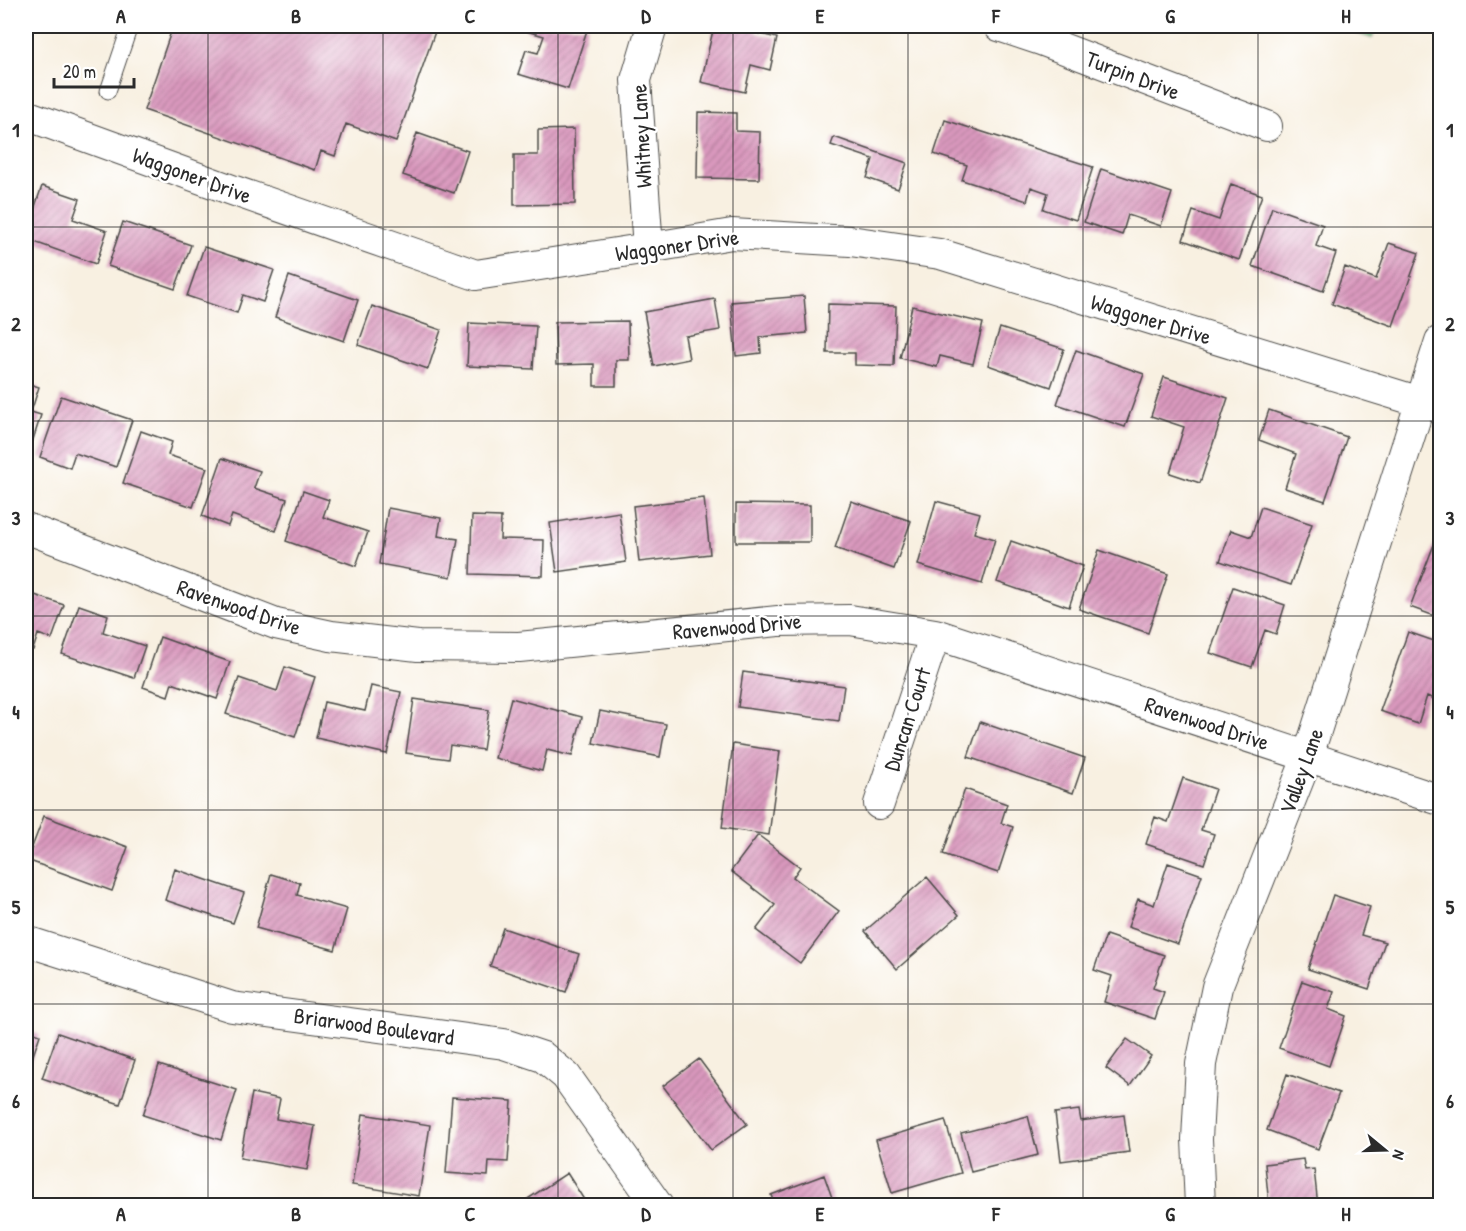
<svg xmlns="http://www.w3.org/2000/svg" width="1466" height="1231" font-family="'Patrick Hand',sans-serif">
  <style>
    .pitch { fill: #86db9e; stroke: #588364; stroke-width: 1.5 }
    .building { fill: url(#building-hatch) }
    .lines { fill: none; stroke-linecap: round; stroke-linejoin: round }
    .lane-casing { stroke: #4a4946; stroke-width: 17 }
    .street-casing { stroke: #4a4946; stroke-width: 32 }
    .lane { stroke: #fff; stroke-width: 15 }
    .street { stroke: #fff; stroke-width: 30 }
    .grid { fill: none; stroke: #2b2b2b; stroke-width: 1.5; stroke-opacity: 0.55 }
    .labels { text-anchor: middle; stroke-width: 5; stroke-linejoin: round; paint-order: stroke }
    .street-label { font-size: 22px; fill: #2b2b2b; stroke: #fff }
    .neatline { fill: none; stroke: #2b2b2b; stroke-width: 2 }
    .grid-label { font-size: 20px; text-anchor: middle; font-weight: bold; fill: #2b2b2b }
  </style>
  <defs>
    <pattern id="building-hatch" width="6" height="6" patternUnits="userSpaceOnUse" patternTransform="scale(1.5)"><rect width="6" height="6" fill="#da99be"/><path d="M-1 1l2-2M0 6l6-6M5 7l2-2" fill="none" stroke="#b17d9b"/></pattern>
  </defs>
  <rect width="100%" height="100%" fill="#fff"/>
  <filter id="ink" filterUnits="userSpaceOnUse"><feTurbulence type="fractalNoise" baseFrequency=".0167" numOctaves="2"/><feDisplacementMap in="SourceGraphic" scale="12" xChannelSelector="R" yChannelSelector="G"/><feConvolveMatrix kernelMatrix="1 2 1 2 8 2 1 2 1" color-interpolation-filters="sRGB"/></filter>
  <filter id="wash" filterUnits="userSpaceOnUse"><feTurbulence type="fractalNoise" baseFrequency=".008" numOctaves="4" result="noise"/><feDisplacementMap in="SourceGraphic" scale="24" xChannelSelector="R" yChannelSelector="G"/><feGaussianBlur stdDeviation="1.35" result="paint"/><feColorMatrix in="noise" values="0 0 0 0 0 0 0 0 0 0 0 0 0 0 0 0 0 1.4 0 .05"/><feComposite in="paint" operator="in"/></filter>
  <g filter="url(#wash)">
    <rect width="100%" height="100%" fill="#f8f0e1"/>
    <!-- pitch -->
    <path class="pitch" d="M1335,26h41l-4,12z"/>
    <g id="blocks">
      <!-- building -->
      <path class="building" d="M173,26h264l-41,116 -50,-18 -11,32 -14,-5 -6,19 -171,-60z
        M528,26h56l4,1 -20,62 -50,-15 8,-24 12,3 6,-17 -18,-5z
        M714,26h44l-2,7 21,5 -7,32 -19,-5 -6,27 -44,-10z
        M698,112l38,1v18l24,1 -1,47 -62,-1z
        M945,120l148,47 -17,53 -33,-11 5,-16 -17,-6 -4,14 -65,-21 5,-15 -33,-11z
        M574,129l1,75 -61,1v-50h24v-25z
        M417,133l51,18 -14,42 -51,-18z
        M834,137l73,26 -9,26 -31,-11 6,-19 -42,-14z
        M1101,169l71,24 -11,33 -33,-11 -6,20 -38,-13z
        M1231,184l31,11 -23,65 -56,-20 10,-29 26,9z
        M42,186l38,13 -7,20 34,12 -11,33 -70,-25v-6z
        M1272,207l51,18 -7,21 20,7 -13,38 -71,-25z
        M123,222l68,23 -16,44 -67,-23z
        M1389,243l30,10 -26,73 -61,-22 13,-37 31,12z
        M204,247l70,23 -11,32 -20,-7 -6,18 -50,-17z
        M289,276l69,24 -14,41 -69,-24z
        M804,296l3,37 -47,4 1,16 -25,3 -5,-54z
        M715,299l5,31 -35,6 4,23 -35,7 -10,-54z
        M828,304l68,2 -2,60 -39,-1v-12h-28z
        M372,306l69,24 -13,39 -70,-24z
        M912,306l71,17 -10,41 -33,-8 -3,11 -37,-9z
        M628,321l1,39h-13v26h-22v-22l-38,1 -1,-43z
        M469,323l67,3 -3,43 -66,-3z
        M1000,328l64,21 -13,38 -63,-22z
        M1076,350l68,24 -19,53 -68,-23z
        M1164,377l64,21 -28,85 -30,-10 14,-46 -33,-11z
        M26,383l13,4 -8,25 10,3 -12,37 -3,-1z
        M61,396l71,24 -16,47 -41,-14 -5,15 -30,-11z
        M1269,410l78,27 -22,64 -40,-13 11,-34 -37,-14z
        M141,431l31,11 -4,13 39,13 -14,39 -70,-24z
        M222,458l38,13 -6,17 33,11 -11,32 -44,-16 -4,11 -26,-10z
        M303,491l26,9 -6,17 45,15 -12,34 -70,-25z
        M704,498l6,56 -71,8 -6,-56z
        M851,501l60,20 -17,48 -59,-21z
        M936,501l44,12 -6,20 21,6 -13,45 -64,-19z
        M736,504l74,1v37h-74z
        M1261,507l51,17 -21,61 -71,-24 11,-31 20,7z
        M388,508l53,10 -3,18 20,3 -7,38 -72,-13z
        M619,512l7,50 -69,10 -7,-49z
        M472,516l29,1 -1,22 44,1 -1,36 -73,-2z
        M1011,541l72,25 -14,41 -72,-25z
        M1435,542l5,2v74l-30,-11z
        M1099,550l69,24 -20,59 -69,-24z
        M1233,587l52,18 -9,29 -11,-4 -13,37 -42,-14z
        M26,592l38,13 -12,34 -14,-5 -5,16 -7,-3z
        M79,605l29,10 -5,17 42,14 -11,32 -72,-24z
        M1408,632l32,11v58l-13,-5 -9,28 -38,-13z
        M160,637l70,25 -13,37 -45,-16 -4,13 -25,-9z
        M285,667l30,10 -20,60 -69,-23 13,-36 38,13z
        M743,672l101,14 -5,35 -101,-14z
        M371,686l30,6 -14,62 -71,-16 8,-36 41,9z
        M511,698l71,19 -10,39 -25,-6 -5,21 -47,-13z
        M414,699l75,11 -6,40 -33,-5 -2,14 -42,-6z
        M600,711l66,13 -6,33 -67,-14z
        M980,722l105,36 -12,35 -105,-36z
        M733,744l47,7 -11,84 -47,-7z
        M1183,778l32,11 -14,41 13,4 -10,30 -58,-20 9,-27 13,5z
        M965,789l42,15 -6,19 12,4 -15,46 -55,-19z
        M44,816l84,31 -16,44 -85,-31z
        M758,835l42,32 -7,10 46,34 -39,52 -44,-33 19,-25 -44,-34z
        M1168,863l34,12 -24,69 -50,-17 10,-28 16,6z
        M175,869l69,24 -11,30 -68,-23z
        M271,874l29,9 -3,12 50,14 -12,41 -79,-22z
        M927,877l32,38 -62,54 -32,-38z
        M1333,895l37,12 -9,28 24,7 -16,47 -61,-20z
        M503,928l76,26 -13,38 -76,-26z
        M1106,935l58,20 -11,33 11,4 -9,27 -51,-17 8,-26 -18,-6z
        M1302,981l32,11 -6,17 18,7 -17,50 -50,-18z
        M26,1030l14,5 -14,41z
        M58,1033l77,27 -15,44 -78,-26z
        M1127,1039l24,17 -21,30 -24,-18z
        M699,1059l48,65 -36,26 -48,-64z
        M159,1065l78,25 -16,50 -78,-25z
        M1287,1074l52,19 -21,56 -51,-19z
        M252,1093l28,6 -4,20 39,7 -8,44 -67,-12z
        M452,1097l60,4 -4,61 -19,-1 -1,15 -42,-3z
        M1079,1110l2,11 43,-6 5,37 -68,9 -6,-48z
        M363,1114l67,11 -11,71 -67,-11z
        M1028,1116l10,39 -67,17 -10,-39z
        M945,1120l16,53 -69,20 -16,-53z
        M1303,1159l2,11 9,-1 4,37h-49l-4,-42z
        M567,1173l21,33h-71z
        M824,1175l11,31h-60l-4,-11z"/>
    </g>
  </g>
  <g filter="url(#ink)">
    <use href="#blocks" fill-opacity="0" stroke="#4a4946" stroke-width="1.5"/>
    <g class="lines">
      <!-- lane casing -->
      <g class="lane-casing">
        <path id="lane" d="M108,91l22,-65"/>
      </g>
      <!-- street casing -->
      <g class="street-casing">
        <path id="street" d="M999,26l42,14 226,86
          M26,115l206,75 244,85 172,-27 84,-14 118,7 90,13 500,154
          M648,248l-12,-168 16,-54
          M26,528l250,96 55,12 87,10 101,1 259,-26 72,-1 85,14 505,166
          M879,804l56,-170
          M26,941l206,66 272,37 39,13 23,19 92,130
          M1200,1206l-3,-67 4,-75 16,-77 91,-231 132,-415"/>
      </g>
      <!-- lane -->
      <use href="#lane" class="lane"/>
      <!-- street -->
      <use href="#street" class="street"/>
    </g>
  </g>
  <!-- grid -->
  <path class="grid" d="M208,26v1180M383,26v1180M558,26v1180M733,26v1180M908,26v1180M1083,26v1180M1258,26v1180M26,227h1414M26,421h1414M26,616h1414M26,810h1414M26,1004h1414"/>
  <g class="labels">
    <!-- street labels -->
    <g class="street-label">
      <text transform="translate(1133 75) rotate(21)" y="8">Turpin Drive</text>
      <text transform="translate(641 136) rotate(-93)" y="8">Whitney Lane</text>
      <text transform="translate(192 175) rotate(20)" y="8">Waggoner Drive</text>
      <text transform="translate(677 245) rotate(-8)" y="8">Waggoner Drive</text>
      <text transform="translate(1151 319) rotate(17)" y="8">Waggoner Drive</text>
      <text transform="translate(239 607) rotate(19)" y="8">Ravenwood Drive</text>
      <text transform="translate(737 626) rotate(-5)" y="8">Ravenwood Drive</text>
      <text transform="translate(907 719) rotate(-72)" y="8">Duncan Court</text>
      <text transform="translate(1207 723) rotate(18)" y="8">Ravenwood Drive</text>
      <text transform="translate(1301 771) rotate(-70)" y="8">Valley Lane</text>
      <text transform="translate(374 1026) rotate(8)" y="8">Briarwood Boulevard</text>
    </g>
  </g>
  <!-- margin -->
  <rect width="1466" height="1231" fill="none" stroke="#fff" stroke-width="66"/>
  <!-- north arrow -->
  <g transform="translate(1385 1150) rotate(109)" stroke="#ffffff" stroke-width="4.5" paint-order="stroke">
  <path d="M0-4.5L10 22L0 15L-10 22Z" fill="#2b2b2b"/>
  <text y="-9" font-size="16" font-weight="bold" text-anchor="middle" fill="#2b2b2b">N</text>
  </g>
  <!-- scale -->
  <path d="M54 78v9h80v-9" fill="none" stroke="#2b2b2b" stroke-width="3"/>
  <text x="63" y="78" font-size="18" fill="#2b2b2b" stroke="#ffffff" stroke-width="4.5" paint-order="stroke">20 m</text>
  <rect x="33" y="33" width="1400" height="1165" class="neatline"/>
  <g class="grid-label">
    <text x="121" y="23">A</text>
    <text x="296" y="23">B</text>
    <text x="470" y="23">C</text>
    <text x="646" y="23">D</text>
    <text x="820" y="23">E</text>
    <text x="996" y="23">F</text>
    <text x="1170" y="23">G</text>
    <text x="1346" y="23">H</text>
    <text x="16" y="137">1</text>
    <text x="1450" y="137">1</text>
    <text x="16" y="331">2</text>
    <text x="1450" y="331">2</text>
    <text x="16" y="525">3</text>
    <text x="1450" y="525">3</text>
    <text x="16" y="719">4</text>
    <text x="1450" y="719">4</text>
    <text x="16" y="914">5</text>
    <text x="1450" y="914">5</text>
    <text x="16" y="1108">6</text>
    <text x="1450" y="1108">6</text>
    <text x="121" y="1221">A</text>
    <text x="296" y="1221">B</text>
    <text x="470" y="1221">C</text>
    <text x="646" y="1221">D</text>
    <text x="820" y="1221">E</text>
    <text x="996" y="1221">F</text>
    <text x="1170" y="1221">G</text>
    <text x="1346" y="1221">H</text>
  </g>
</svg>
